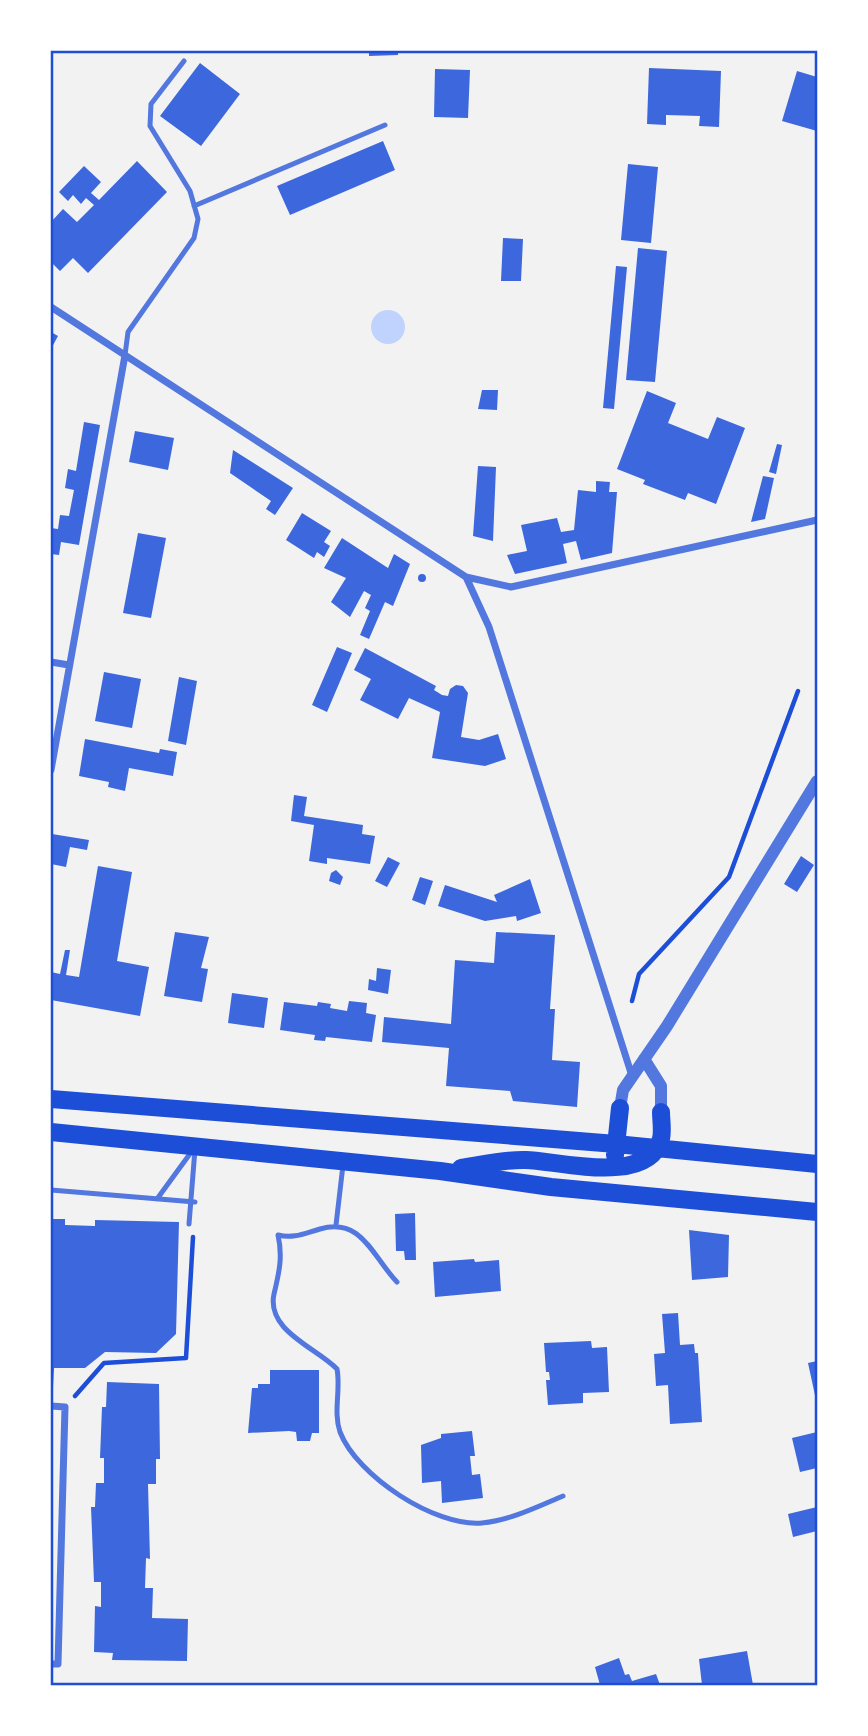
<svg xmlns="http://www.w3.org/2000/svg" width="868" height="1736" font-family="Lato,sans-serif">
<rect width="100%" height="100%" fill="#f2f2f2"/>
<path fill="#bfd3fe" d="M371 327a17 17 0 1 1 34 0a17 17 0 1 1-34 0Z"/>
<path fill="#3d67dc" d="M369 51H398V55L369 56Z
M200 63 240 94 201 146 160 116Z
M649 68 721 71 719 127 699 126 700 116 666 115V125L647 124Z
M435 69 470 70 468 118 434 117Z
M797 71 817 77V131L782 121Z
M383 141 395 170 290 215 277 186Z
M137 161 167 192 88 273 73 258 60 271 51 262V222L63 209 77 222 94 205 86 198 81 204 73 195 68 201 59 192 84 166 101 182 91 193 99 200Z
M628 164 658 167 651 243 621 240Z
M503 238 523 239 521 281H501Z
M638 248 667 251 655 382 626 380Z
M616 266 627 267 614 409 603 408Z
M51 332 58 336 51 349Z
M482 390H498L497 410 478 409Z
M647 391 676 403 668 423 708 439 717 417 745 428 716 504 688 493 685 500 643 484 645 480 617 469Z
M84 422 100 425 79 545 61 542 59 555 51 554V528L58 529 60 515 69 516 74 490 65 488 68 469 76 471Z
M135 431 174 438 168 470 129 462Z
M777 444 782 445 776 474 769 472Z
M233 450 293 488 275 515 266 509 271 501 230 473Z
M478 466 496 467 493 541 473 536Z
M763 476 774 478 765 519 751 522Z
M596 481 610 482 609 492H617L612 553 581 560 576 541 563 544 567 563 515 574 507 555 527 551 521 525 557 518 561 532 574 530 578 490 596 492Z
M302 513 331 531 324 542 330 546 324 557 317 552 314 558 286 540Z
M138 533 166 538 151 618 123 613Z
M342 538 388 568 394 554 410 564 393 606 385 602 369 639 360 635 370 611 365 608 371 595 364 591 350 617 331 602 346 578 324 568Z
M418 578a4 4 0 1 1 8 0a4 4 0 1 1-8 0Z
M337 647 352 653 327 712 312 705Z
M365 648 436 686 434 690 442 695 448 696 450 689 456 685 463 686 468 693 461 737 479 740 498 734 506 759 485 766 432 758 440 712 409 698 398 719 360 700 371 679 354 670Z
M104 672 141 679 132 728 95 721Z
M179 677 197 681 186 745 168 741Z
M85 739 159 753 160 749 177 752 173 776 129 768 125 791 108 787 109 782 79 776Z
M294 795 307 797 304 816 363 825 362 834 375 836 370 864 327 858V864L309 861 314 825 291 821Z
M52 834 89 840 87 850 70 847 66 867 51 864Z
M801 856 814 865 797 892 784 884Z
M388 857 400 863 387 887 375 881Z
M98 866 132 872 117 961 149 967 140 1016 51 1000V972L60 974 65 950H70L66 975 79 977Z
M336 870 343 877 340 885 329 881 331 873Z
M420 877 433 881 425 905 412 900Z
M530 879 541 913 517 921 516 916 485 921 438 906 445 885 497 902 494 895Z
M175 932 209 937 201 968 208 969 202 1002 164 996Z
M496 932 555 935 550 1009H555L552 1060 580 1062 577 1107 513 1101 510 1091 446 1086 449 1048 382 1042 384 1017 451 1024 455 960 494 963Z
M377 968 391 970 388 994 368 990 369 979 376 981Z
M232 993 268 998 264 1028 228 1023Z
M349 1001 367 1003 366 1013 376 1015 372 1042 326 1037 325 1041 314 1040 315 1035 280 1030 284 1002 317 1006 318 1002 331 1004 330 1008 347 1011Z
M415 1213 416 1260H405L404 1251H396L395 1214Z
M51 1219H65V1225L95 1226V1220L179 1222 176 1334 156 1353 105 1352 85 1368H54L53 1387H51Z
M689 1230 729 1235 728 1277 692 1280Z
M474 1259 475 1262 499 1260 501 1291 435 1297 433 1262Z
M678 1313 680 1345 694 1344 695 1353H698L702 1422 670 1424 668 1385 656 1386 654 1354 665 1353 662 1314Z
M591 1341 592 1348 607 1347 609 1392 583 1393V1403L548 1405 546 1380H550L549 1372H546L544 1343Z
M817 1361V1400H816L808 1363Z
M270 1370H319V1433H312L310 1441H297L296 1432 289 1431 248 1433 252 1388H258V1384H270Z
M107 1382 159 1384 160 1459H156V1484H148L150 1559 146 1558 145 1588H153L152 1618 188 1619 187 1661 112 1660 113 1653 94 1652 95 1606 101 1607V1582H94L91 1507H95L96 1483H104V1458H100L102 1407H106Z
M472 1431 475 1456H470L472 1475 480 1474 483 1498 442 1503 441 1481 422 1483 421 1445 441 1438V1434Z
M817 1432V1468L800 1472 792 1438Z
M817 1507V1531L793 1537 788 1514Z
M747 1651 753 1685H702L699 1659Z
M619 1658 625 1675 629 1674 632 1681 656 1674 660 1685H600L595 1667Z"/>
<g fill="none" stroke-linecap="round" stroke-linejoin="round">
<path stroke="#1d4ed8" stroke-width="4.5" d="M632 1001 639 974 729 877 798 691
M75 1396 104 1363 186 1358 193 1237"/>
<path stroke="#5277de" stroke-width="5" d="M194 206 385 125
M125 355 128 332 194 238 198 219 190 191 150 126 151 104 184 61
M51 1190 195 1202
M157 1199 192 1151
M189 1224 195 1149
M336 1225 343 1165
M397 1282C372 1256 362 1217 320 1229 305 1233 294 1239 278 1235 283 1257 279 1273 274 1294 266 1331 317 1348 337 1369 341 1389 333 1412 340 1432 357 1476 435 1527 482 1523 511 1520 537 1507 563 1496"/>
<path stroke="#5277de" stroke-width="7" d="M51 307 466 577 489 627 632 1076
M466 577 511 587 817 520
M51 662 69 665
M51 770 125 355
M51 1406 65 1407 58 1664H51"/>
<path stroke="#5277de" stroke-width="12" d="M644 1059 661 1086V1112
M620 1108 623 1090 667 1026 817 781"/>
<path stroke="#1d4ed8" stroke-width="18" d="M51 1099 616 1144 817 1164
M51 1132 440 1171 551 1187 817 1212
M615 1155 620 1108
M461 1168C482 1165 505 1159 526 1160 559 1161 648 1186 661 1139 663 1131 661 1120 661 1112"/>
</g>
<rect width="868" height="1736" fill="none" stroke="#ffffff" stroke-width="105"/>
<rect x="52" y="52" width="764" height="1632" fill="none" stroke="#1d4ed8" stroke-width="2.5"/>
</svg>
